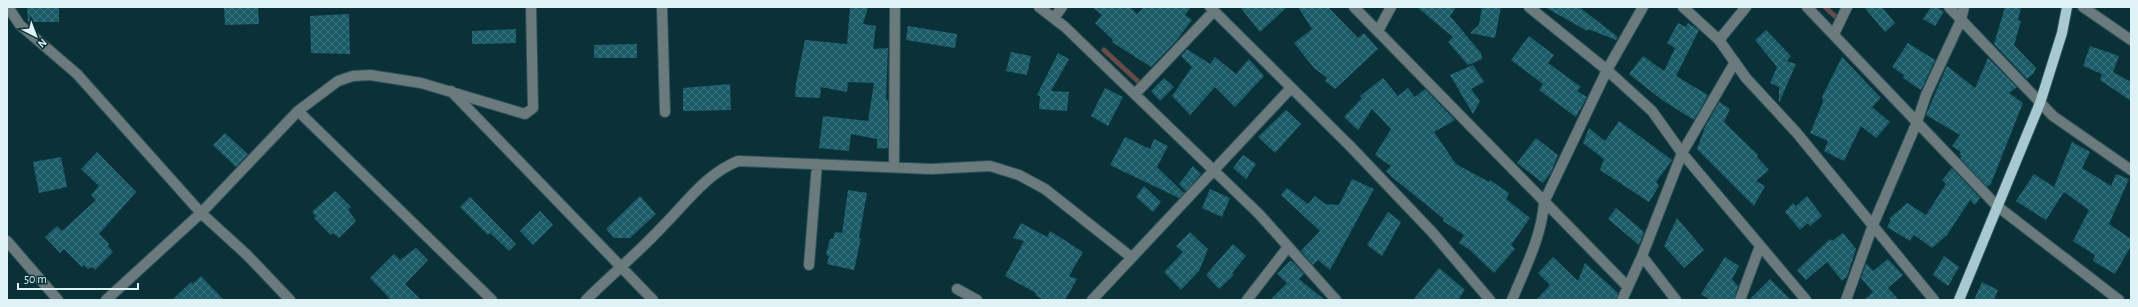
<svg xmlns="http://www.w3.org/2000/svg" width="2138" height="307" font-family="'Alegreya Sans',sans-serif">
<defs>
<pattern id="building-cross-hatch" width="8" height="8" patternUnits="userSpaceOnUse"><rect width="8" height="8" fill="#1a5b67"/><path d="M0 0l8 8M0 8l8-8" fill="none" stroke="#3b737e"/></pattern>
</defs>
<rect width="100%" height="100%" fill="#0b3138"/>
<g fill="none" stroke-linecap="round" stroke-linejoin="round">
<path stroke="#674a4a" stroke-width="5" d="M1825 7 1838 19
M1104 50 1143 86"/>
</g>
<path fill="url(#building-cross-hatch)" d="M27 7H59V22H28Z
M224 7H258L259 24 225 25Z
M850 7H868L863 24 876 26 873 49 888 48 886 100H888V148L877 149V139L851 134 849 151 819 148 823 116 868 121 874 83 848 82 847 92 821 87 820 98 795 97 796 84 805 40 847 44Z
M1092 7H1130L1137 14 1144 7H1191L1185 15 1192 20 1176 41 1151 67 1112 42 1113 40 1095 23 1102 15Z
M1240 7H1287L1260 32Z
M1298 7H1328L1358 38 1364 33 1378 49 1335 89 1325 81 1327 78 1314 68 1294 43 1312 29Z
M1417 7H1456L1450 16 1481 53 1482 59 1468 65 1448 42 1453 37Z
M1482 7H1501L1495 38 1470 33 1479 25Z
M1545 7H1579L1618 37 1616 40 1588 29 1587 31Z
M1864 7H1882L1895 23 1885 32Z
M1931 7H1937L1944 12 1935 26 1923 19Z
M2005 7H2021L2018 20 2021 21 2014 45 2036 68 2033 74 2027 79 1994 44Z
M349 14 350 54 311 53 310 16Z
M1678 23 1686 27 1688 23 1699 30 1676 76 1708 95 1694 120 1662 100 1629 74 1643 56 1664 71 1675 48 1667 43Z
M908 26 957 34 955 48 906 40Z
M516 29V43L472 44V31Z
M1766 30 1791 56 1787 61 1796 64 1779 103V87L1770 83 1777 67 1755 40Z
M1529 36 1554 55 1548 63 1581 87 1577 91 1587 97 1576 117 1539 90 1543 84 1511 60Z
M1908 43 1935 60 1921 90 1903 78 1904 75 1892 67Z
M637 44V58H594V45Z
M2090 46 2119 56 2113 72 2131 82V101L2100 80 2102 74 2083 66Z
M1187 49 1210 64 1215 57 1236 74 1249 59 1264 76 1235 107 1215 87 1190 115 1172 96 1192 67 1181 56Z
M1011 52 1031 56 1027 75 1006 71Z
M1058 53 1069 59 1051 91 1069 92 1067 111 1039 109 1040 96 1037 95Z
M1842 57 1881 98 1872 107 1890 122 1876 138 1861 126 1844 161 1824 151 1828 141 1810 133 1823 102 1822 97Z
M1988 58 2017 87 2009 93 2023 103 1990 186 1989 185 1987 187 1960 158 1962 156 1959 155 1961 152 1952 146 1960 135 1926 115 1947 66 1975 88Z
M1473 65 1484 82 1471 89 1480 101 1473 114 1450 75Z
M1164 78 1174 87 1160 101 1151 91Z
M1383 78 1398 96 1408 88 1415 97 1425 89 1455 120 1434 132 1456 164 1489 182 1490 180 1509 193 1506 199 1530 218 1511 245 1515 249 1494 273 1470 250 1459 243 1464 235 1443 221 1444 219 1393 178 1386 171 1391 166 1375 155 1391 129 1372 109 1358 130 1344 117 1362 98 1360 96Z
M730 84 731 110 683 111V88Z
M1105 88 1123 97 1108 126 1091 116Z
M1719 102 1730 109 1724 122 1758 155 1757 157 1769 170 1756 181 1765 186 1754 206 1697 149 1705 127Z
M1286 110 1301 124 1275 153 1258 137Z
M1619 121 1672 160 1656 182 1659 186 1649 202 1600 170 1604 159 1583 143 1589 128 1605 141Z
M225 133 248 154 236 167 213 145Z
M1125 137 1150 149 1154 139 1168 146 1157 167 1184 193 1179 198 1110 165Z
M1536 138 1558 155 1551 172 1543 183 1517 163Z
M2072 142 2090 152 2082 168 2111 186 2116 174 2129 179 2109 224 2131 239V246L2115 274 2093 261 2095 255 2073 241 2089 210 2064 192 2046 220 2016 201 2034 174 2054 187Z
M97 152 136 192 99 234 109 244 108 246 113 252 95 270 92 267 88 269 84 265 82 267 64 249 60 253 45 237 57 226 62 231 96 200 91 195 99 186 81 169Z
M1243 155 1256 164 1246 179 1233 168Z
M61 157 67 187 39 193 33 162Z
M1193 166 1201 174 1186 191 1179 184Z
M1952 168 1980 198 1975 205 1970 200 1947 235 1932 248 1914 235 1910 241 1887 227 1891 220 1889 219 1907 203 1926 215 1946 184 1942 180Z
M1352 179 1374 189 1330 270 1318 260 1313 265 1301 251 1320 231 1281 195 1287 188 1308 204 1315 196 1325 204 1339 205Z
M1144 186 1161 202 1153 212 1136 197Z
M1210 189 1230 198 1222 217 1202 208Z
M848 190 867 193 859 238H861L854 270 827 264 829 256 826 255 830 239H833L835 232 842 233Z
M335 191 351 207 348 210 356 221 339 238 333 233 331 235 314 218 316 216 312 212Z
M640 196 656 214 630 238H614L606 229Z
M1807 196 1822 216 1810 226 1808 223 1800 230 1785 212 1793 203 1796 206Z
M470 197 516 244 509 251 490 233 488 235 460 207Z
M1616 208 1644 232 1639 245 1608 219Z
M540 211 553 225 533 245 520 231Z
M1388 212 1401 222 1382 256 1367 245Z
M1677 218 1704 250 1684 268 1664 246Z
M1021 223 1047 237 1050 231 1083 252 1069 276 1077 279 1065 300H1044L1035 295 1036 293 1005 276 1024 241 1013 238Z
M1190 232 1208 249 1199 271 1181 290 1164 272 1183 252 1176 246Z
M1843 233 1856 249 1847 277 1842 281 1827 262 1806 280 1797 270 1830 239 1832 241Z
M1233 244 1246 256 1232 273 1234 275 1219 289 1206 275Z
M416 248 428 260 405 284 421 300H391L370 278 394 254 400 260Z
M1944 256 1959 267 1948 286 1933 275Z
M1553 257 1578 281 1585 263 1618 293 1616 300H1536L1550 285 1538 273Z
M1725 257 1739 266 1732 279 1738 286 1734 300H1710L1701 294Z
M1888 259 1903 275 1888 288 1899 300H1864L1873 292 1861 278 1866 263 1873 271Z
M1290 261H1292L1304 274 1299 279 1325 300H1270L1287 283 1277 274Z
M1439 268 1465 290 1458 300H1413Z
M201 276 224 300H172L191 282 193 284Z
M1770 279 1791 300H1749Z
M1982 282 1998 290 1994 300H1974Z"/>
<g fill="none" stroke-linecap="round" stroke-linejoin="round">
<defs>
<path id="minor" d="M8 7 20 25 77 74 201 213 247 255 290 300
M662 7 665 112
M1039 7 1065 27 1259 214 1336 300
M1210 7 1351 147 1432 232 1490 300
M1354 7 1628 287
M1529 7 1607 70 1652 111 1682 153 1642 256 1622 300
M1683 7 1719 40 1746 78 1796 132 1934 300
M1807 7 1997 206 2119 300
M1949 7 2053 116 2131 170
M2083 7 2131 40
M1054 18 1062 7
M1378 31 1391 7
M1834 34 1847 7
M1719 40 1746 7
M1735 62 1682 153 1806 300
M451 91 653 300
M1135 94 1214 11
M298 111 338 81 353 76 370 75 421 83 525 114 533 108 531 7
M894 167 895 7
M7 241 58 300
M1642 256 1676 300
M809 265 817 164
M957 289 977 300
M106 300 201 213 298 111 492 300
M586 300C611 275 639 252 663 226 687 202 706 174 738 161L931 169 990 166 1019 175 1045 189 1131 257
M1092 300 1291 88
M1247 300 1288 247
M1512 300C1525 268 1542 236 1544 202L1607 70 1643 7
M1740 300 1760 246
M1846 300 1873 225 1917 122 1926 95 1961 20 1964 7"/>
<path id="major" d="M1959 300 2040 103 2062 33 2067 7"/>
</defs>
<use href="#minor" stroke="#2d5057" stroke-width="12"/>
<use href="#major" stroke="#2d5057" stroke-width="12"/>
<use href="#minor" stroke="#6a7a7d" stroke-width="10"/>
<use href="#major" stroke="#a8c9d0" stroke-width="10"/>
</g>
<rect width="2138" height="307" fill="none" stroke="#dff3f7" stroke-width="16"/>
<g transform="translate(36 36) rotate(138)" stroke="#0b3138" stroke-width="3" paint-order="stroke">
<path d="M0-3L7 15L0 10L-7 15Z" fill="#dff3f7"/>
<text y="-6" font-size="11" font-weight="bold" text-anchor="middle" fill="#dff3f7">N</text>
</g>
<path d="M18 283v6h120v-6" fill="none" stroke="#dff3f7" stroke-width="2"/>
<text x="24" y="283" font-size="12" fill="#dff3f7" stroke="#0b3138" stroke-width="3" paint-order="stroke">50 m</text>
</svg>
